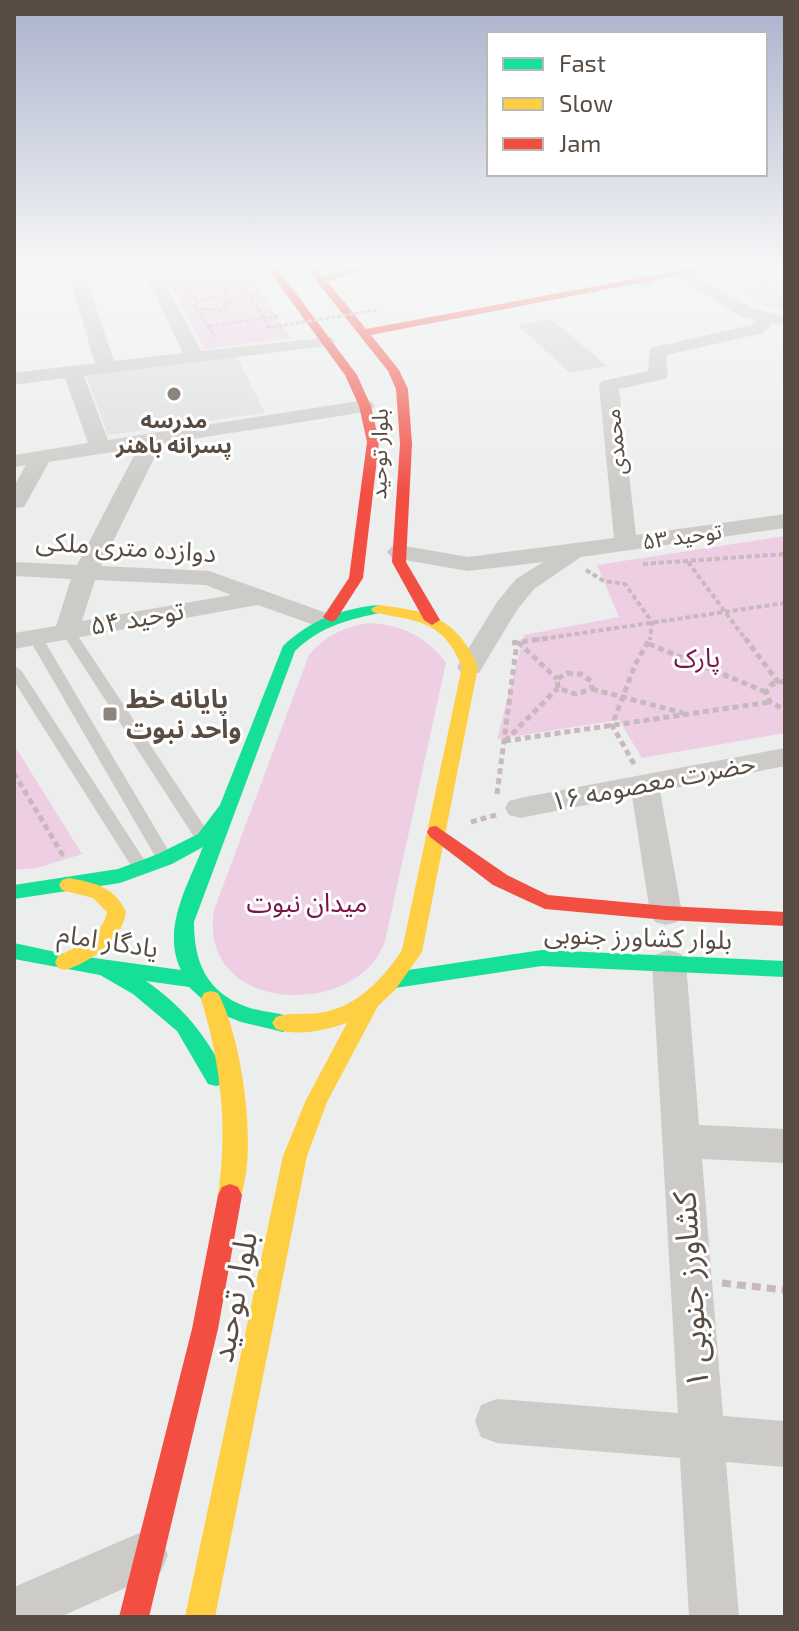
<svg xmlns="http://www.w3.org/2000/svg" width="799" height="1631" font-family="'Exo 2','Noto Sans Arabic',sans-serif">
<rect width="100%" height="100%" fill="#eceded"/>
<path fill="#dddede" d="M770 264H785V310L768 308 726 280 727 275Z
M237 357 265 413 108 435 86 375Z"/>
<path fill="#eecee3" d="M200 264H240L292 338 205 349 161 269Z
M785 536V733L642 758 619 720 497 739 524 635 619 617 597 565Z
M369 623C402 625 426 636 446 663L385 941C359 1019 197 1016 214 910L309 655C325 636 344 627 369 623Z
M14 745 82 854 37 868 14 870Z"/>
<path fill="#d5d4d3" d="M551 319 607 366 570 373 517 325Z"/>
<g fill="none" stroke-linecap="round" stroke-linejoin="round">
<path stroke="#c7b9bd" stroke-width="3" stroke-dasharray="4 2" stroke-linecap="butt" d="M229 264 272 330
M206 266 228 295 225 299
M170 272 221 264
M179 276 197 301
M200 309 221 310 230 302 215 297 197 301 195 306 215 337
M209 326 281 316"/>
<path stroke="#c7b9bd" stroke-width="4" stroke-dasharray="5 3" stroke-linecap="butt" d="M688 562 746 640
M643 564 785 554
M586 570 604 581 625 584 652 622 650 640
M535 640 785 603"/>
<path stroke="#c7b9bd" stroke-width="5" stroke-dasharray="6 4" stroke-linecap="butt" d="M745 638 779 683
M518 642 557 679
M512 643 549 638
M649 644 766 692
M567 673 581 674 591 681 592 689 575 694 558 688 557 679Z
M785 681 772 684 766 692 770 702 785 710
M592 689 683 713
M505 741 770 702
M505 741 558 688
M634 764 612 725 635 665 650 638
M14 773 62 854 58 855
M497 794 517 642
M471 822 496 815"/>
<path stroke="#c7b9bd" stroke-width="7" stroke-dasharray="9 6" stroke-linecap="butt" d="M722 1283 785 1290"/>
<path fill="#cdcbc8" fill-rule="evenodd" d="M67 626 74 630 210 835 212 839 210 843H198L60 630Z
M35 633 42 637 171 855 173 859 171 863H159L28 637Z
M14 666 21 670 147 864 149 868 147 872H135L14 681Z"/>
<path fill="#cdcbc8" fill-rule="evenodd" d="M14 264H49L47 267 14 273Z
M65 264H81L114 361 183 353 145 274 153 269 161 274 201 351 332 337 335 341 332 345 326 346 84 376 108 440 365 400 372 402 375 406 372 410 365 412 161 444 101 566 209 571 332 615 336 620 332 625H314L258 605 14 649V633L56 626 71 579 14 576V562L77 565 138 448 49 462 24 507 14 508V486L26 465 14 467V455L88 443 65 378 14 385V373L95 363ZM95 580 206 585 231 595 82 621Z
M620 264H638L655 282 647 287 641 286Z
M685 269 751 308 785 317V325L772 324 763 333 666 355 668 375 665 379 619 389 636 535 785 514V528L581 557 534 589 517 610 479 673H461L457 667 497 602 516 579 543 562 468 571 399 559 391 557 387 552 391 547 399 545 468 557 614 538 599 385 602 381 648 371 650 348 751 325 756 320 739 316 679 278 677 274 679 270Z
M785 748V766L660 791 682 913 677 922 666 925 655 922 650 913 632 796 520 818 509 815 505 808 509 801 520 798Z
M669 950 681 954 686 963 699 1125 785 1129V1163L702 1159 723 1416 785 1421V1467L726 1462 739 1617H689L680 1458 497 1443 481 1437 475 1421 481 1405 497 1399 678 1413 652 963 657 954Z
M144 1531 161 1538 168 1555 161 1572 60 1617H14V1587Z"/>
<path fill="#16e098" fill-rule="evenodd" d="M378 605 385 609 383 612C349 620 322 625 295 651L194 922C194 962 206 992 247 1007 261 1012 276 1012 290 1017L294 1023 290 1029 283 1032 241 1022 216 1012 189 987 146 981C184 1007 207 1037 227 1077L224 1084 216 1086 208 1084 177 1031 133 994 100 975 14 959V943L65 954 181 970C161 929 188 885 203 847L172 864 120 883 14 899V885L118 869 158 854 198 834 220 805 283 646C310 620 341 609 378 605Z
M542 950 785 961V977L542 966 395 988 388 986 385 980 388 974 395 972Z"/>
<path fill="#ffcf43" fill-rule="evenodd" d="M378 605C428 611 457 617 478 667L422 952 395 990 378 1006 327 1102 307 1156 215 1617H185L283 1156 306 1100 347 1023C325 1030 299 1037 276 1029L272 1023 276 1017C289 1012 305 1015 319 1013 356 1008 383 979 402 950L462 667C443 619 417 622 373 612L371 609Z
M69 878C95 883 115 887 126 912 121 942 92 961 65 970L58 968 55 962 58 956C77 947 103 935 107 912L93 898 62 890 59 885 62 880Z
M211 991 218 993C242 1038 260 1156 238 1203L230 1206 222 1203 218 1195C228 1127 221 1064 201 999L204 993Z"/>
<path fill="#f24e42" fill-rule="evenodd" d="M264 264H274L357 375 371 406 379 442 363 578 336 620 331 622 323 617 349 578 367 442 359 406 345 375Z
M303 264H313L324 277 362 264H378L328 282 366 329 715 264H737L371 335 399 370 408 389 412 444 406 562 440 620 432 625 424 620 392 562 400 444 396 389 388 371Z
M436 826 507 875 548 895 666 906 785 912V926L666 920 545 909 493 885 430 837 427 832 430 827Z
M230 1184 238 1187 242 1195 218 1329 149 1617H119L192 1329 218 1195 222 1187Z"/>
<path stroke="#c7b9bd" stroke-width="3" stroke-dasharray="4 2" stroke-linecap="butt" d="M266 328 378 310"/>
</g>
<linearGradient id="sky" x2="0" y2="1"><stop stop-color="#aab2cc"/><stop offset="0.54" stop-color="#f6f7f7"/><stop offset="1" stop-color="#f6f7f7" stop-opacity="0"/></linearGradient>
<rect width="799" height="493" fill="url(#sky)"/>
<g fill="#8c857e" stroke="#fff" stroke-width="3">
<circle cx="174" cy="394" r="8"/>
<rect x="102" y="706" width="16" height="16" rx="4"/>
</g>
<g text-anchor="middle" stroke-width="6" stroke-linejoin="round" paint-order="stroke">
<g font-size="22" font-weight="bold" fill="#594d43" stroke="#fff">
<text x="174" y="428">مدرسه<tspan x="174" dy="25">پسرانه باهنر</tspan></text>
</g>
<g font-size="22" fill="#594d43" stroke="#fff">
<text transform="translate(615 442) rotate(-96)" y="8">محمدی</text>
<text transform="translate(379 454) rotate(-89)" y="8">بلوار توحید</text>
<text transform="translate(682 536) rotate(-8)" y="8">توحید ۵۳</text>
</g>
<g font-size="26" fill="#594d43" stroke="#fff">
<text transform="translate(126 547) rotate(4)" y="9">دوازده متری ملکی</text>
<text transform="translate(137 618) rotate(-10)" y="9">توحید ۵۴</text>
<text transform="translate(653 782) rotate(-11)" y="9">حضرت معصومه ۱۶</text>
<text transform="translate(638 937) rotate(2)" y="9">بلوار کشاورز جنوبی</text>
<text transform="translate(108 941) rotate(9)" y="9">یادگار امام</text>
</g>
<g font-size="26" fill="#7c124a" stroke="#fff">
<text x="697" y="667">پارک</text>
<text x="307" y="912">میدان نبوت</text>
</g>
<g font-size="26" font-weight="bold" fill="#594d43" stroke="#fff" text-anchor="start">
<text x="126" y="708">پایانه خط<tspan x="126" dy="30">واحد نبوت</tspan></text>
</g>
<g font-size="32" fill="#594d43" stroke="#fff">
<text transform="translate(691 1290) rotate(-94)" y="11">کشاورز جنوبی ۱</text>
<text transform="translate(234 1297) rotate(-79)" y="11">بلوار توحید</text>
</g>
</g>
<rect width="799" height="1631" fill="none" stroke="#594d43" stroke-width="32"/>
<rect x="487" y="32" width="280" height="144" fill="#ffffff" stroke="#bdb8b4" stroke-width="2"/>
<rect x="503" y="58" width="40" height="12" fill="#16e098" stroke="#bdb8b4" stroke-width="2"/>
<text x="559" y="72" font-size="24" fill="#594d43">Fast</text>
<rect x="503" y="98" width="40" height="12" fill="#ffcf43" stroke="#bdb8b4" stroke-width="2"/>
<text x="559" y="112" font-size="24" fill="#594d43">Slow</text>
<rect x="503" y="138" width="40" height="12" fill="#f24e42" stroke="#bdb8b4" stroke-width="2"/>
<text x="559" y="152" font-size="24" fill="#594d43">Jam</text>
</svg>
